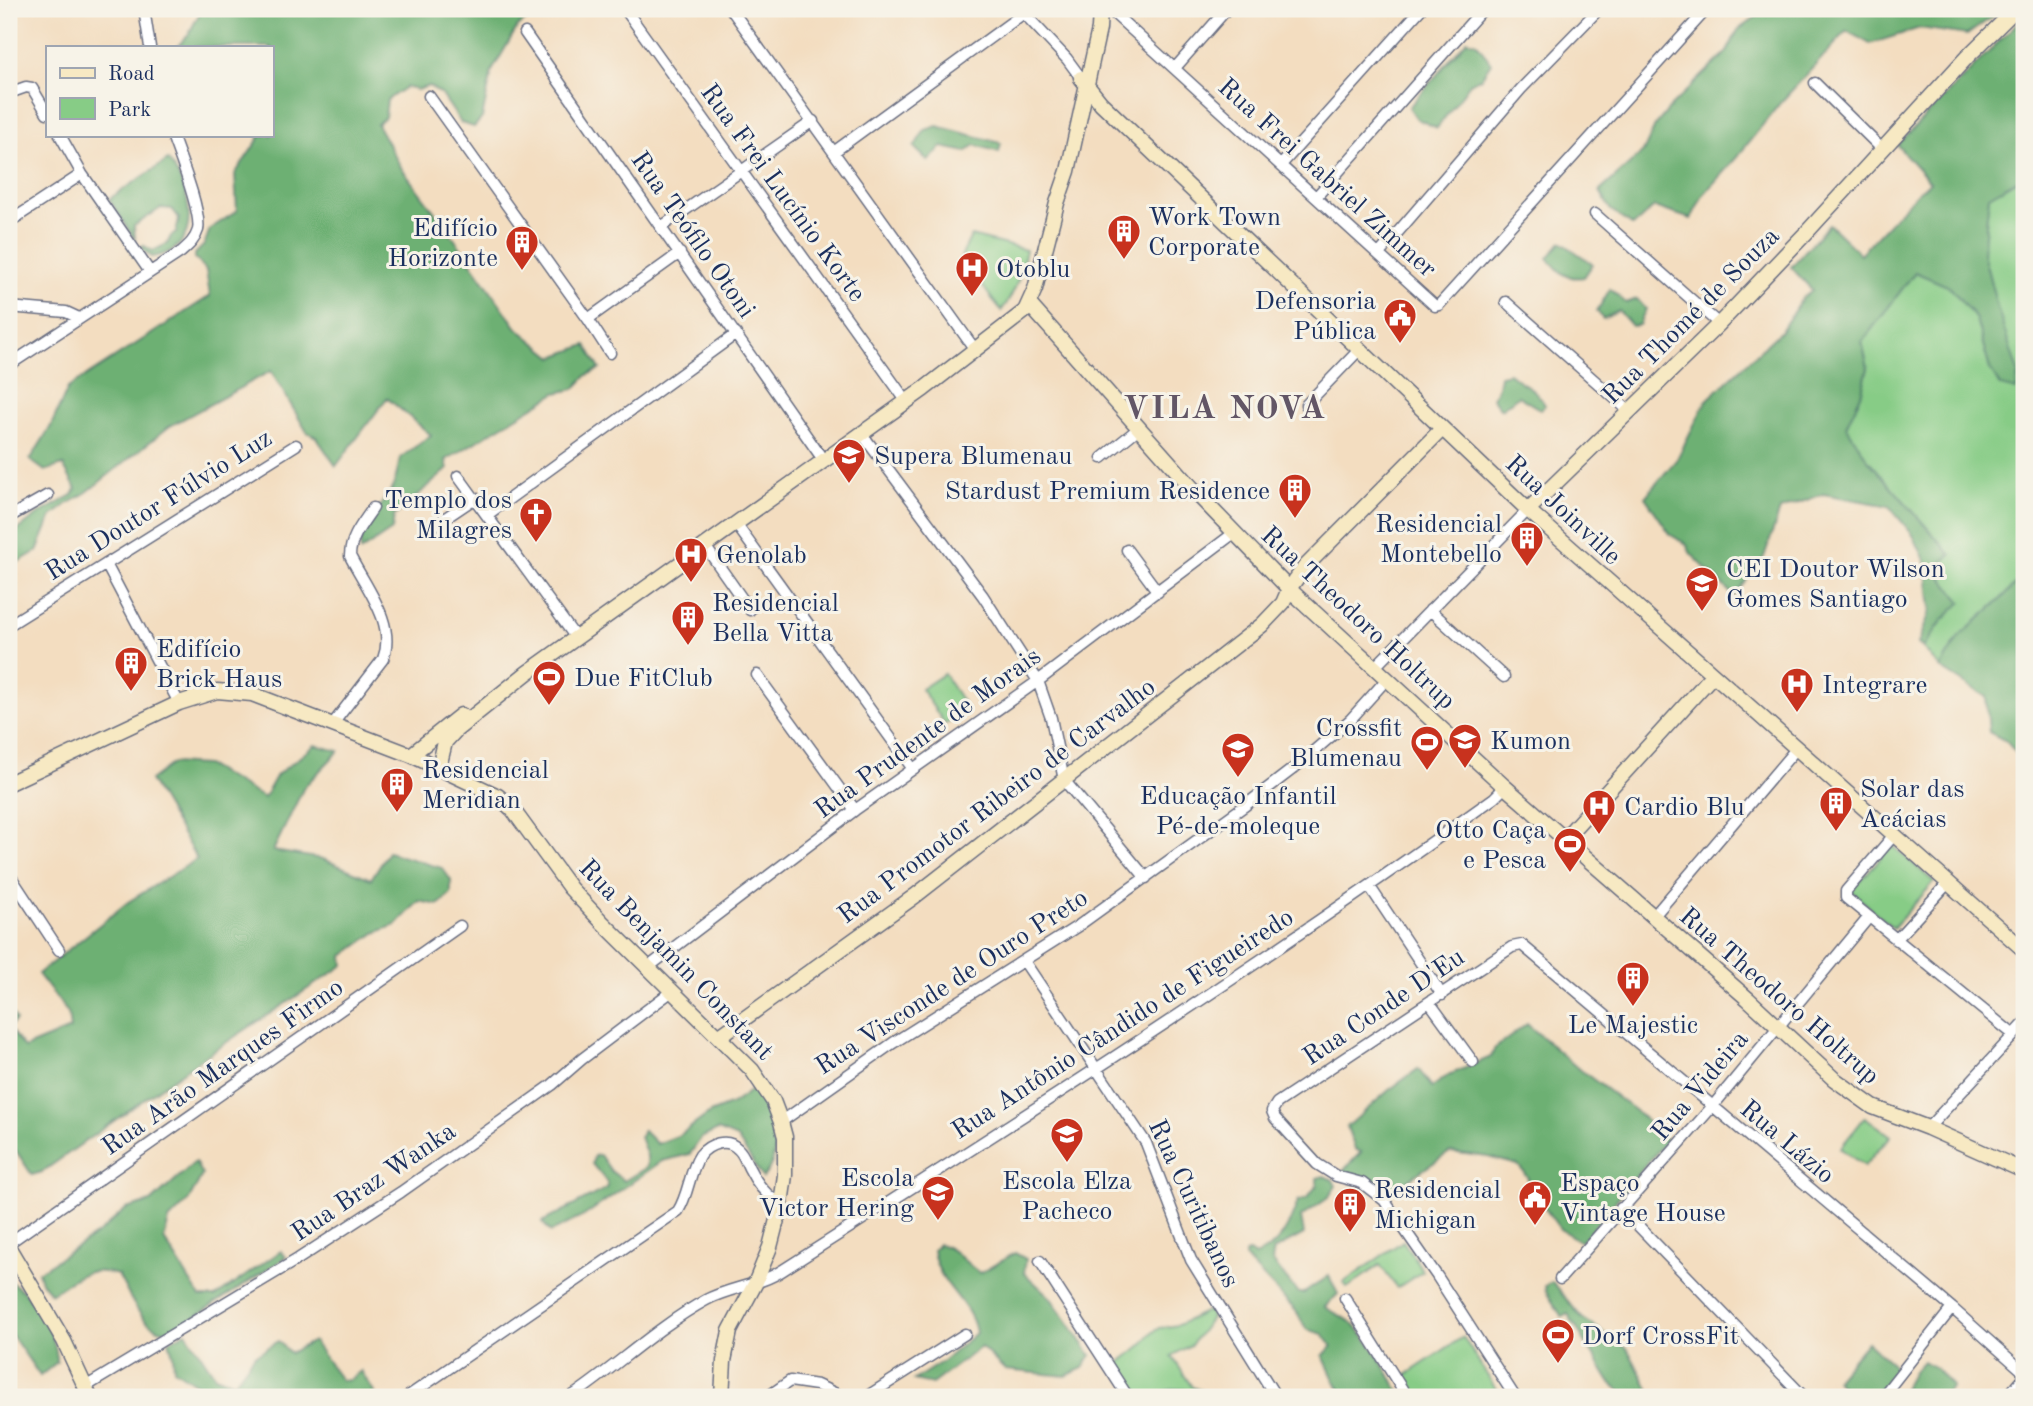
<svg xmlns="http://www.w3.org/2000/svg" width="2033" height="1406" font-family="'Old Standard TT',serif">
<rect width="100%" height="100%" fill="#f7f3e8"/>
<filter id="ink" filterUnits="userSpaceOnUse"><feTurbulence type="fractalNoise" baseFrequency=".0143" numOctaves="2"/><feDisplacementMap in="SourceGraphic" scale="14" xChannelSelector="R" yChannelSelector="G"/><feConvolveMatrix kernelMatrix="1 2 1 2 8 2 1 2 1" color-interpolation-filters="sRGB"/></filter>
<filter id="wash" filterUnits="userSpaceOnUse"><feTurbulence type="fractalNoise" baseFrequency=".00686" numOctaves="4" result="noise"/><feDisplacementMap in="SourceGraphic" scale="28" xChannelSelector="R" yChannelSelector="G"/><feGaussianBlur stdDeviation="1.57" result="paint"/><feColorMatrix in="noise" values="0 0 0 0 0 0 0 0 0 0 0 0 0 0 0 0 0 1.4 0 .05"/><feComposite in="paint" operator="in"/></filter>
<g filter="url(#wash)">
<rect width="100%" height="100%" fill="#f3ddc0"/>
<path fill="#87cc86" stroke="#517e72" stroke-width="2" d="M2024 176V576L1997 603 1959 637 1940 668 1923 648 1942 621 1961 602 1934 568 1951 555 1868 460 1846 426 1861 395 1868 368 1862 342 1915 272 1950 287 1976 319 1990 369 1997 307 1983 253 1989 196Z
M971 236 1026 250C1021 273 1016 293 1001 311L961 257Z
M944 674 967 709 945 724 921 689Z
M1892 845 1934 882 1893 928 1851 891Z
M1865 1117 1891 1136 1864 1166 1840 1148Z
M1403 1241 1423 1271 1397 1288 1380 1265 1347 1288 1343 1283Z
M1209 1310 1211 1318 1192 1344 1172 1356 1192 1387 1207 1393 1210 1397H1192L1185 1390 1175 1389 1140 1397 1135 1395 1118 1364 1143 1344 1149 1335 1160 1328 1178 1325Z
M1463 1337 1501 1397H1415L1403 1377Z"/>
<path fill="#6db073" stroke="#447068" stroke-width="2" d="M202 9H544L518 26 492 71 482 118 474 127 461 123 442 95 429 86 417 90 406 87 387 100 385 117 377 124 402 169 446 227 517 328 553 357 586 345 600 369 587 375 574 389 556 393 446 460 448 469 394 516 392 530 361 551C356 527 384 506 393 486 397 477 398 467 400 458L431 435 387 398 336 466 316 437 307 432 271 371 170 426 87 492 66 505 51 517 37 551 13 565 9 571V537L40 513 73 495 76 489 63 465 45 471 30 460 50 428 68 388 210 296 206 270 195 258V254L204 245 210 229 237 211 235 174 260 137 258 135H271V47H177L188 35Z
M1767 9H2003L1967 35 1920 28 1870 44 1847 31 1781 102 1737 157 1703 195 1691 219 1654 207 1633 226 1610 209 1600 191 1643 152 1655 126 1673 104 1727 52 1738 30Z
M2024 16V176L1989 196 1983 253 1997 307 2018 372 2016 390 2000 386 1990 369 1976 319 1950 287 1915 272 1862 342 1868 368 1861 395 1846 426 1868 460 1951 555 1934 568 1962 602 1942 621 1923 648 1918 644 1931 609 1926 562 1913 535 1889 506 1823 494 1780 510 1764 557 1734 596 1691 554 1686 544 1671 535 1645 497 1677 459 1706 401 1781 331 1803 297 1812 290 1791 267 1829 224 1860 254 1917 193 1930 182 1897 145Z
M1467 40 1477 43 1491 63 1481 78 1470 84 1437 128 1417 119 1409 107Z
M937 126 1001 143 999 152 975 145 966 152 942 147 928 161 914 147 925 130Z
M168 160C192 190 205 250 152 257L141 248 143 245 153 251 167 244 171 236 176 233 179 218 172 209 161 208 134 226 135 240 109 199Z
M1561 242 1593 264 1584 277C1566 280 1559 272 1548 258Z
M1610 289 1626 303 1637 299 1646 309 1639 325 1632 326 1619 311 1603 319 1597 311Z
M1509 373C1524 387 1533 384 1545 405L1541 410 1518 396 1501 409 1492 398 1498 387 1500 375Z
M2024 576V762L2006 741 1989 732 1986 697 1940 668 1959 637 1997 603Z
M315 745 339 751 304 787 273 851 323 859 371 879 388 852 442 868 451 880V894L438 905 419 901 396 925 375 933 343 956 344 965 198 1061 42 1172 32 1175 9 1140V1009L16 1020 9 1028 24 1048 70 1029 68 1013 38 974 128 902 197 859 150 780 173 763 206 765 264 798 277 775Z
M1527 1024 1574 1065 1638 1113 1667 1140 1581 1242 1560 1229 1528 1185V1178L1518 1165 1488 1157 1450 1152 1388 1193 1380 1184 1343 1171 1361 1152 1355 1149 1347 1127 1389 1090 1418 1069 1432 1087 1449 1075 1491 1057 1494 1049Z
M753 1089C771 1117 786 1149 763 1178L737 1138 718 1130 701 1138 690 1154 662 1161 584 1216 551 1232 542 1222 607 1188V1182L592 1164 594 1156 600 1155 611 1171 624 1181 647 1167V1156L640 1137 643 1130 657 1144 680 1135 710 1113 732 1104Z
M195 1162 202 1175 189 1200 169 1220 164 1239 200 1297H215L281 1251 286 1257 175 1330C144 1337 131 1297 118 1275 85 1265 77 1277 51 1294L41 1282 38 1272 100 1232 126 1209 151 1202Z
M1324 1176 1333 1180 1336 1186 1328 1198 1301 1217 1304 1234 1274 1250 1272 1261 1298 1293H1304L1329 1276 1338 1294 1325 1307C1333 1313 1346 1317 1353 1324 1373 1342 1386 1370 1400 1393L1413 1394 1415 1397H1347L1336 1384 1323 1356 1332 1346 1323 1334 1306 1329 1296 1311 1245 1258V1254L1249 1252 1255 1256C1280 1247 1290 1224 1298 1201L1307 1198 1317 1185V1178Z
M938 1244C955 1247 966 1265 980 1273L1015 1253 1026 1259 1024 1273 1050 1297 1091 1355 1083 1368 1066 1376 1005 1370 981 1347 932 1384 914 1380 943 1361 976 1333C971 1300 938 1287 933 1250Z
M1552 1282 1582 1318 1627 1348 1653 1397H1628L1610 1382 1568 1314 1562 1317 1546 1292 1545 1286Z
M12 1283C34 1295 57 1337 57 1362L40 1376 9 1331V1287Z
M186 1332 215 1376 234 1383 254 1356 278 1341 290 1353 313 1341 341 1380 350 1379 361 1371 377 1397H216L174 1369 173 1355 169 1341Z
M1867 1342 1892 1364 1896 1371 1873 1397H1853L1835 1380Z
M1923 1361 1936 1369 1952 1386 1944 1397H1920L1904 1388 1913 1372Z"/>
</g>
<g filter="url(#ink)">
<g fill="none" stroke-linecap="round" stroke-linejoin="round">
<defs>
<path id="street" d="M144 9 150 47
M625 9 907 402
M731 9 976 351
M1020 9 1067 59 1081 78
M1109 9 1435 306 1439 305 1707 9
M525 33 824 461
M1175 68 1227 9
M1815 83 1882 149
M9 93 26 87 32 88 47 113
M429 96 588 319 680 253
M60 135 82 174 150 272
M835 151 1024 13
M1281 165 1421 9
M1316 197 1483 9
M1595 214 1719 324
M9 222 82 174
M661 227 813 121
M1379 254 1521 89 1599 9
M1506 302 1629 411
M9 307 66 312 79 318
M588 319 610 353
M9 365 181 252C189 245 195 240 198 230 202 212 179 155 172 135
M1306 405 1359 350
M862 434 983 596 1038 681 1051 718 1064 780 1146 878
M1102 458 1139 428
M458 476 576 638
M487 515 736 334
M9 517 48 495
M736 524 913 769
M429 529 475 498
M705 546 750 610
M1127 550 1158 592
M106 564 179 703
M1430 610 1504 677
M9 625 296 445
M1375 667 1528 510
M757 675 855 810
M332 725 383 659C397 624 365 586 350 556 350 538 363 523 373 508
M1894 835 1846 891V898L2014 1035
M9 874 59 950
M1370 887 1442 995
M1653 917 1796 749
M1896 940 1948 883
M1024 961 1146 1143 1191 1260 1276 1397
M647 968 855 810 1038 681 1234 533
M1430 1003 1473 1062
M781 1122 893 1043 1078 926 1243 807 1294 768 1350 720 1387 679
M1928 1128 2024 1024
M1621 1208 1804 1397
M9 1243 460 926
M1040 1261 1128 1397
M1560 1279 1712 1107 1869 917
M1345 1298 1407 1397
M85 1387 298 1259 401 1192 552 1085 582 1059 672 991
M407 1397 678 1211C689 1194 689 1172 700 1155 709 1144 727 1137 738 1149 743 1153 746 1162 749 1168 756 1182 767 1197 781 1204
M571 1397C617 1366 657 1327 706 1300 730 1287 759 1286 783 1270 1023 1117 1263 964 1494 798L1505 787
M767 1397 790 1381 817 1385 843 1397
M866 1397 965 1334
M1515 1397 1437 1276 1384 1200 1362 1183 1336 1176 1317 1164 1275 1118 1272 1111 1277 1103 1512 947 1522 945 1952 1308 2024 1372
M1882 1397 1952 1308
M2007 1397 2024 1377"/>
<path id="secondary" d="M1081 78 1101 103 1528 510 2024 950
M1029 304 1201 498 1289 589 1505 787 1748 999 1834 1079 1873 1107 1928 1128 2024 1171
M1528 510 1719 324 1806 233 1967 57 2016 9
M411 755 461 715
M439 767 445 742 456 730 527 673 924 389 1025 311 1035 289 1057 203 1068 171 1099 29 1100 9
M9 783 179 703 217 691 252 694 411 755 498 796 513 810 570 888 603 923 752 1070 773 1101 781 1122 785 1137V1175L781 1204 770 1247 755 1284 730 1331 724 1361 722 1397
M1564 839 1713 675
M720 1036 915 896 1262 625 1283 603 1289 589 1304 568 1442 429
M9 1248 64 1341 90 1397"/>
</defs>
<use href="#street" stroke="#676c80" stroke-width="13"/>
<use href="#secondary" stroke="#676c80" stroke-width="17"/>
<use href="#street" stroke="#fff" stroke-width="10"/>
<use href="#secondary" stroke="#f7e9c3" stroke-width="14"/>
</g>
</g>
<defs>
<symbol id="building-pin" viewBox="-11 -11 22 30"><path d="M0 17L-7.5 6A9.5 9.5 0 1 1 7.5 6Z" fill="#c8321e" stroke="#f7f3e8"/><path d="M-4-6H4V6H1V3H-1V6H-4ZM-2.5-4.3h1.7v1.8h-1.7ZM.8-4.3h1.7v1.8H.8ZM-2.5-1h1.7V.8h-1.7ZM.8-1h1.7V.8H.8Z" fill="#fff"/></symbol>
<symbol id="hospital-pin" viewBox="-11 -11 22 30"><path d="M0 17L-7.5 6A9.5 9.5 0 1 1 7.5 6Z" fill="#c8321e" stroke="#f7f3e8"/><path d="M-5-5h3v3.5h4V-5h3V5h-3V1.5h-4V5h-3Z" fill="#fff"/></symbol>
<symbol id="civic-pin" viewBox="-11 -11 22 30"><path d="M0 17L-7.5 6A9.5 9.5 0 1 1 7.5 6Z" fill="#c8321e" stroke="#f7f3e8"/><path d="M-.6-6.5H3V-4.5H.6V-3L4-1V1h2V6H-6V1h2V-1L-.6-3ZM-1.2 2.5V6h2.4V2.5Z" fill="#fff"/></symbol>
<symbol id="university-pin" viewBox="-11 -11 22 30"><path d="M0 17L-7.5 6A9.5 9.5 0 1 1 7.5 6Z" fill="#c8321e" stroke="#f7f3e8"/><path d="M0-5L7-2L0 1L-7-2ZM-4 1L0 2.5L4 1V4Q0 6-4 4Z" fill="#fff"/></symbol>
<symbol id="church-pin" viewBox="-11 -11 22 30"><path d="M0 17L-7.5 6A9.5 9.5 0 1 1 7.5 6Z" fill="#c8321e" stroke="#f7f3e8"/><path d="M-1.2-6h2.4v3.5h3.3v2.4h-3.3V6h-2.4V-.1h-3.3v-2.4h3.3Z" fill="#fff"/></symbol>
<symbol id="school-pin" viewBox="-11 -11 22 30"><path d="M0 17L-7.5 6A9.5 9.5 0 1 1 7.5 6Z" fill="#c8321e" stroke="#f7f3e8"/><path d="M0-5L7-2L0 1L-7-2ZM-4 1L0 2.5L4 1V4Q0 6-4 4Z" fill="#fff"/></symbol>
<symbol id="stadium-pin" viewBox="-11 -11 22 30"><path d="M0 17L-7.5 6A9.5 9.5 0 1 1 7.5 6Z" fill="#c8321e" stroke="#f7f3e8"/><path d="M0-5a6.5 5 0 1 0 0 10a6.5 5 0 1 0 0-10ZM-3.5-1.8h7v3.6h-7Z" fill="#fff"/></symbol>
</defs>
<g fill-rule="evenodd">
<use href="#building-pin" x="1105" y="212" width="38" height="52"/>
<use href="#building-pin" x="503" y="223" width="38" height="52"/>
<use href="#hospital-pin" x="953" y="249" width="38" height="52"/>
<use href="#civic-pin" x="1381" y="296" width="38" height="52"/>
<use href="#university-pin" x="830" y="436" width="38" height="52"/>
<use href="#building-pin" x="1276" y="471" width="38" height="52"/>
<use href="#church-pin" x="517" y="495" width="38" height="52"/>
<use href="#building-pin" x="1508" y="519" width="38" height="52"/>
<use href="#hospital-pin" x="672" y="535" width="38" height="52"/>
<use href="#school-pin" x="1683" y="564" width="38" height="52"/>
<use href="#building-pin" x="669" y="598" width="38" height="52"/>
<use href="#building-pin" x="112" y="644" width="38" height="52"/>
<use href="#stadium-pin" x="530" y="658" width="38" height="52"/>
<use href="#hospital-pin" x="1778" y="665" width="38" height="52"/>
<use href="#university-pin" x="1446" y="721" width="38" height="52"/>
<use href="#stadium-pin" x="1408" y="723" width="38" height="52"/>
<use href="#school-pin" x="1219" y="730" width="38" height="52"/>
<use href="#building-pin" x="378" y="765" width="38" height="52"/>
<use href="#building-pin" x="1817" y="784" width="38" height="52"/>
<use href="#hospital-pin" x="1580" y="787" width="38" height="52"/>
<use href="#stadium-pin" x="1551" y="825" width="38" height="52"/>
<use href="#building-pin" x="1614" y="959" width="38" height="52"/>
<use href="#school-pin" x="1048" y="1115" width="38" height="52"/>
<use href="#school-pin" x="919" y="1173" width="38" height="52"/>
<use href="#civic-pin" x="1516" y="1178" width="38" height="52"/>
<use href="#building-pin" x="1331" y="1185" width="38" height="52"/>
<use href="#stadium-pin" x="1539" y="1316" width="38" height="52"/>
</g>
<g text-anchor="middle" stroke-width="6" stroke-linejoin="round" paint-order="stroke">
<g font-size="26" fill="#1b2f5e" stroke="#f7f3e8">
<text transform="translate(1328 177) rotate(42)" y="9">Rua Frei Gabriel Zimmer</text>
<text transform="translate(784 192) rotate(54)" y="9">Rua Frei Lucínio Korte</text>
<text transform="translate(694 234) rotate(55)" y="9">Rua Teófilo Otoni</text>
<text transform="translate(1690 315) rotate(-45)" y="9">Rua Thomé de Souza</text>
<text transform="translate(158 504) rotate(-32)" y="9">Rua Doutor Fúlvio Luz</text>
<text transform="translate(1564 509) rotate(43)" y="9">Rua Joinville</text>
<text transform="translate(1359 617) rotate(43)" y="9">Rua Theodoro Holtrup</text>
<text transform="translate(927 732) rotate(-36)" y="9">Rua Prudente de Morais</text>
<text transform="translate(996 800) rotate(-37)" y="9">Rua Promotor Ribeiro de Carvalho</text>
<text transform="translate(677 959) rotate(46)" y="9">Rua Benjamin Constant</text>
<text transform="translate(951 981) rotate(-33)" y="9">Rua Visconde de Ouro Preto</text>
<text transform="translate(1780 995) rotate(41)" y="9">Rua Theodoro Holtrup</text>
<text transform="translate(1383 1006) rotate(-34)" y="9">Rua Conde D'Eu</text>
<text transform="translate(1122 1023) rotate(-33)" y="9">Rua Antônio Cândido de Figueiredo</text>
<text transform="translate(222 1066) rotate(-35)" y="9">Rua Arão Marques Firmo</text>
<text transform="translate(1699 1085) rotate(-50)" y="9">Rua Videira</text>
<text transform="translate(1788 1141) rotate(40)" y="9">Rua Lázio</text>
<text transform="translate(373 1181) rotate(-34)" y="9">Rua Braz Wanka</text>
<text transform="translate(1195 1203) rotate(65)" y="9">Rua Curitibanos</text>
</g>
<g font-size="26" fill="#1b2f5e" stroke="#f7f3e8" text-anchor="start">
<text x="1148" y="225">Work Town<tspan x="1148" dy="30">Corporate</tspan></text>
<text x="498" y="236" text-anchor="end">Edifício<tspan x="498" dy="30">Horizonte</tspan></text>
<text x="996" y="277">Otoblu</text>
<text x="1376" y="309" text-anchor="end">Defensoria<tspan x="1376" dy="30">Pública</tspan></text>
<text x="874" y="464">Supera Blumenau</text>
<text x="1270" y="499" text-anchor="end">Stardust Premium Residence</text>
<text x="512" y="508" text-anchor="end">Templo dos<tspan x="512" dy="30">Milagres</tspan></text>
<text x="1502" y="532" text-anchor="end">Residencial<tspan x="1502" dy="30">Montebello</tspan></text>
<text x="716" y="563">Genolab</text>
<text x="1726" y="577">CEI Doutor Wilson<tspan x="1726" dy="30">Gomes Santiago</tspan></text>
<text x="712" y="611">Residencial<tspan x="712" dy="30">Bella Vitta</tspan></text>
<text x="156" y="657">Edifício<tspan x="156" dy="30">Brick Haus</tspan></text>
<text x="574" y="686">Due FitClub</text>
<text x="1822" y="693">Integrare</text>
<text x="1402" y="736" text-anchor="end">Crossfit<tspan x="1402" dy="30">Blumenau</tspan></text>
<text x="1490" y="749">Kumon</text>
<text x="422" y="778">Residencial<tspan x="422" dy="30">Meridian</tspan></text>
<text x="1860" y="797">Solar das<tspan x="1860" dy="30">Acácias</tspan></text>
<text x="1238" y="804" text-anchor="middle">Educação Infantil<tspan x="1238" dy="30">Pé-de-moleque</tspan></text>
<text x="1624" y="815">Cardio Blu</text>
<text x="1546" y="838" text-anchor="end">Otto Caça<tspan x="1546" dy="30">e Pesca</tspan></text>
<text x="1633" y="1033" text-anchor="middle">Le Majestic</text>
<text x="914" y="1186" text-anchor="end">Escola<tspan x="914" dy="30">Victor Hering</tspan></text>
<text x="1067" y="1189" text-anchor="middle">Escola Elza<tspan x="1067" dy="30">Pacheco</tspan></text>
<text x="1560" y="1191">Espaço<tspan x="1560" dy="30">Vintage House</tspan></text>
<text x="1374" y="1198">Residencial<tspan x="1374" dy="30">Michigan</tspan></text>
<text x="1582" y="1344">Dorf CrossFit</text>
</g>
<g font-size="33" font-weight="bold" letter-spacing="2" fill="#625666" stroke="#f7f3e8">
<text x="1225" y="418">VILA NOVA</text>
</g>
</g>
<rect width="2033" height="1406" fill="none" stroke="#f7f3e8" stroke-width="35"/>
<rect x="46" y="46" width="228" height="91" fill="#f7f3e8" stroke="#9fa5b1" stroke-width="2"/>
<rect x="60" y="68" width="35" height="10" fill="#f7e9c3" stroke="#9fa5b1" stroke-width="2"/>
<text x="108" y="80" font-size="21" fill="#1b2f5e">Road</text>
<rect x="60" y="98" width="35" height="21" fill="#87cc86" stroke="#9fa5b1" stroke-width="2"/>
<text x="108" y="116" font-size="21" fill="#1b2f5e">Park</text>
</svg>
